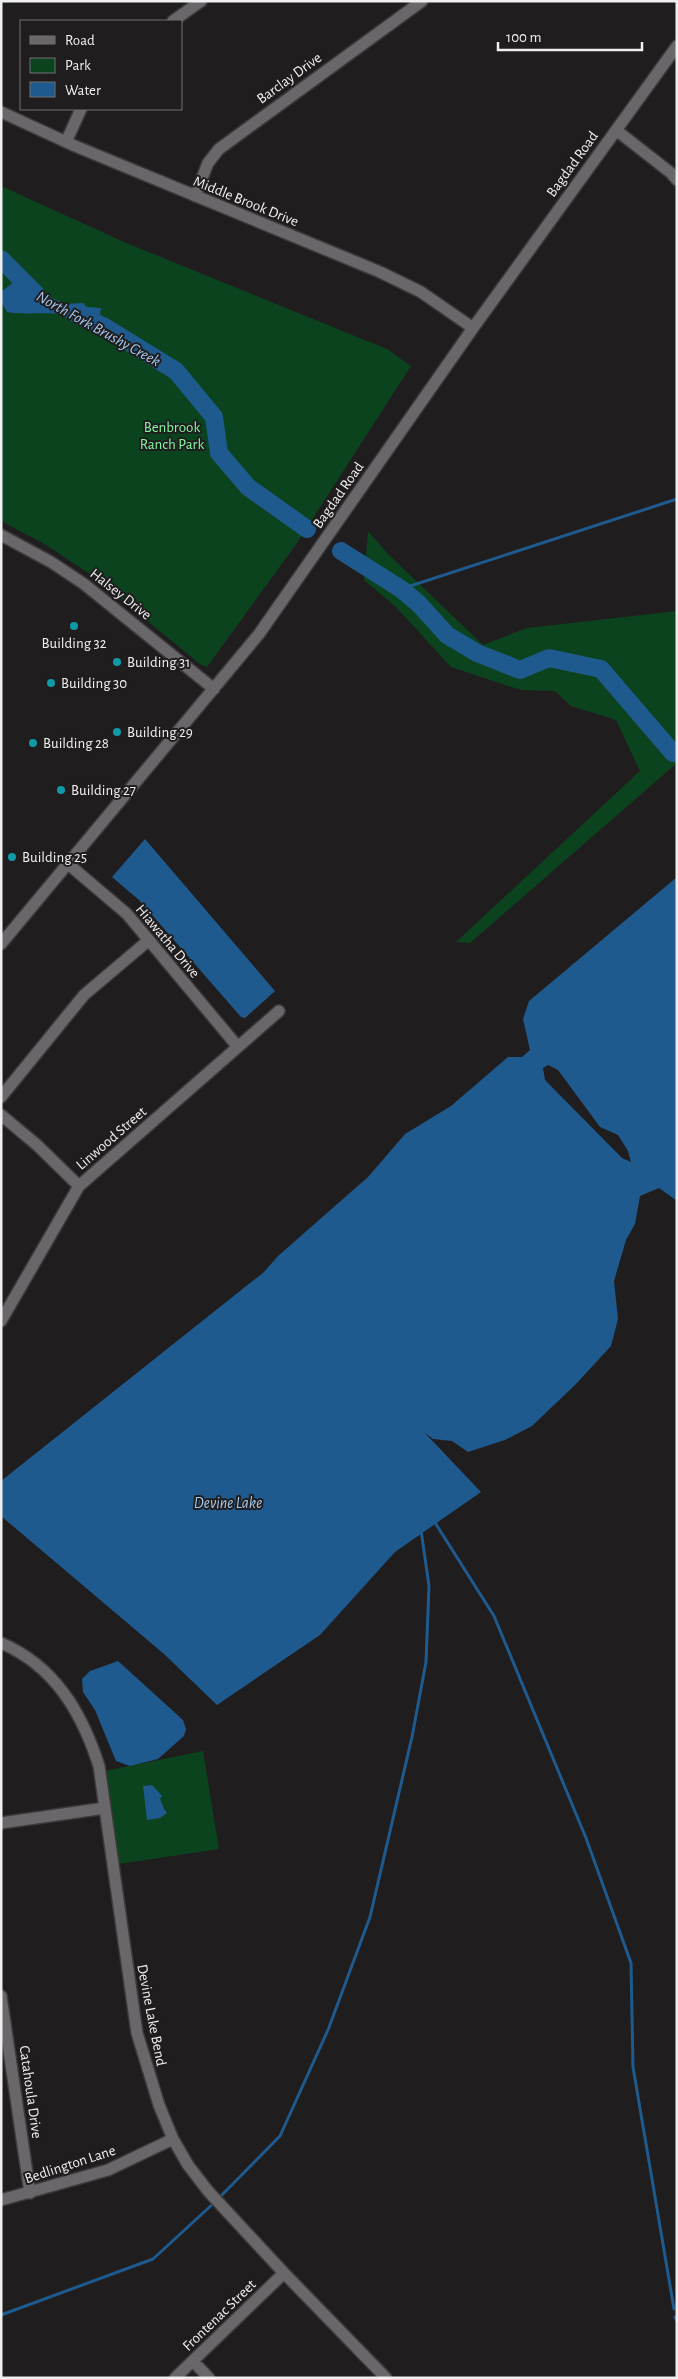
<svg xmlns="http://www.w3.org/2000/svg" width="678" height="2379" font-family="'Alegreya Sans',sans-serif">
<rect width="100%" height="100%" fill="#201d1f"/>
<path fill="#0b431f" d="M1 186 124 242 387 349 411 366 297 543 207 667 200 664 90 574 46 545 1 521Z
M368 531 387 553 483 645 527 628 677 611V763L470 943 456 942 640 771 616 720 571 706 555 691 521 690 451 667 396 607 364 580Z
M203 1751 219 1849 119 1864 105 1771Z"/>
<path fill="#1e5a8d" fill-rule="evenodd" d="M24 274 37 291 65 304 83 303 87 307 101 308 100 314 105 321 101 327C88 327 70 324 62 314 43 312 25 315 7 312L1 302V292Z
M145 839 275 991 245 1018 241 1017 139 900 112 877Z
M677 877V1201L659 1188 640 1196 635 1224 626 1240 614 1281 618 1319 611 1346 576 1384 532 1426 505 1440 468 1452 452 1441 433 1439 424 1432 481 1492 395 1552 320 1635 217 1705 164 1654 1 1516V1481L264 1272 278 1256 368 1177 405 1134 451 1106 508 1057H522L530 1050 523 1019 529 1001ZM548 1065 558 1070 600 1127 618 1135 628 1151 631 1162 622 1158 545 1080 543 1068Z
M118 1661 183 1720 186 1729 184 1736 158 1759 130 1766 116 1761 95 1710 83 1692 82 1679 90 1671Z
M152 1785 162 1796 160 1799 164 1809 167 1813 160 1818 147 1820 143 1786Z"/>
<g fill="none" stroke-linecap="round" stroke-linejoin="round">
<path stroke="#1e5a8d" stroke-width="3" d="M401 589 677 499
M434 1521 494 1616 586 1838 631 1963 633 2067 674 2309
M1 2315 153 2259 215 2202 280 2136 328 2030 370 1917 412 1737 426 1662 429 1586 421 1530
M675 2317 677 2321"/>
<path stroke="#1e5a8d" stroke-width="18" d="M1 259 36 294
M81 317 103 326 176 371 214 417 219 453 248 487 307 529
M341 551 401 589 419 604 447 635 477 653 520 670 549 658 601 669 673 753"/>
<defs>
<path id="minor" d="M173 21 201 1
M1 112 75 146 380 272 421 292 473 328
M616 130 671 173 677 180
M66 142 81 109
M195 196 208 163 219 149 422 1
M1 535 51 562 84 584 214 689
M67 863 127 914 238 1047
M1 944 259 634 473 328 677 46
M1 1097 84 995 149 940
M1 1115 37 1145 79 1186
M1 1321 79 1186 279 1011
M1 1643C55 1666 82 1713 99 1766L137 2033 159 2105 173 2139 188 2165 208 2191 284 2273 386 2378
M1 1823 105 1808
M1 1996 30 2193
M1 2200 108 2170 173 2139
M193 2361 209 2378
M175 2378 284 2273"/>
</defs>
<use href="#minor" stroke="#3c3a3c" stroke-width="14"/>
<use href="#minor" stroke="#6a676a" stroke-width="11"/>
</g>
<g fill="#0f9aa8" stroke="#201d1f" stroke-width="2">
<circle cx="74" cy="626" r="5"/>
<circle cx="117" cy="662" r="5"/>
<circle cx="51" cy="683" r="5"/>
<circle cx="117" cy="732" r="5"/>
<circle cx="33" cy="743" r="5"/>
<circle cx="61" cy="790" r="5"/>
<circle cx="12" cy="857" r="5"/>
</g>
<g text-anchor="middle" stroke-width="4" stroke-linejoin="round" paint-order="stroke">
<g font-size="15" fill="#f0eff0" stroke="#201d1f">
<text transform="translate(289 78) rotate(-36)" y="5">Barclay Drive</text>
<text transform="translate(572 164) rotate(-54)" y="5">Bagdad Road</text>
<text transform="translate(246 201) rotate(22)" y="5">Middle Brook Drive</text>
<text transform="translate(338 495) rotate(-55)" y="5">Bagdad Road</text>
<text transform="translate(121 594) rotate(38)" y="5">Halsey Drive</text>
<text transform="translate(168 941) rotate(50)" y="5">Hiawatha Drive</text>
<text transform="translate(111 1138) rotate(-41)" y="5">Linwood Street</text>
<text transform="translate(152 2015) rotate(79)" y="5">Devine Lake Bend</text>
<text transform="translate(31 2092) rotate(82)" y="5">Catahoula Drive</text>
<text transform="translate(70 2164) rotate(-18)" y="5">Bedlington Lane</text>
<text transform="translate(219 2315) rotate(-44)" y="5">Frontenac Street</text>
</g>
<g font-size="15" fill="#81f5a0" stroke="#201d1f">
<text x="172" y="432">Benbrook<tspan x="172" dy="17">Ranch Park</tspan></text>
</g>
<g font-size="15" fill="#f0eff0" stroke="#201d1f" text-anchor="start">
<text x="74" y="648" text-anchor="middle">Building 32</text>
<text x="127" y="667">Building 31</text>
<text x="61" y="688">Building 30</text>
<text x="127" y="737">Building 29</text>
<text x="43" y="748">Building 28</text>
<text x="71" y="795">Building 27</text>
<text x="22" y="862">Building 25</text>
</g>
<g font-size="16" font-style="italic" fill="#a5c9ed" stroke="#201d1f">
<text transform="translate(99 328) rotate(29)" y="6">North Fork Brushy Creek</text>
<text x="228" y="1508">Devine Lake</text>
</g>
</g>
<rect width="678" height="2379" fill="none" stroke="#f0eff0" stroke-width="5"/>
<rect x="20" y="20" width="162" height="90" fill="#201d1f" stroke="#737173"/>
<rect x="30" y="36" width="25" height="8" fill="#6a676a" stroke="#737173"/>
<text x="65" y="45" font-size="15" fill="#f0eff0">Road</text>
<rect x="30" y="58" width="25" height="15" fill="#0b431f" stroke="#737173"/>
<text x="65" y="70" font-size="15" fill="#f0eff0">Park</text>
<rect x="30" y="82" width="25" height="15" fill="#1e5a8d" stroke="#737173"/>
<text x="65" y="95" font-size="15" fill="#f0eff0">Water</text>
<path d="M498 42v8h144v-8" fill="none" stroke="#f0eff0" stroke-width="2.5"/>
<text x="506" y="42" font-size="15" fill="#f0eff0" stroke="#201d1f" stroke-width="4" paint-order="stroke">100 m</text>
</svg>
